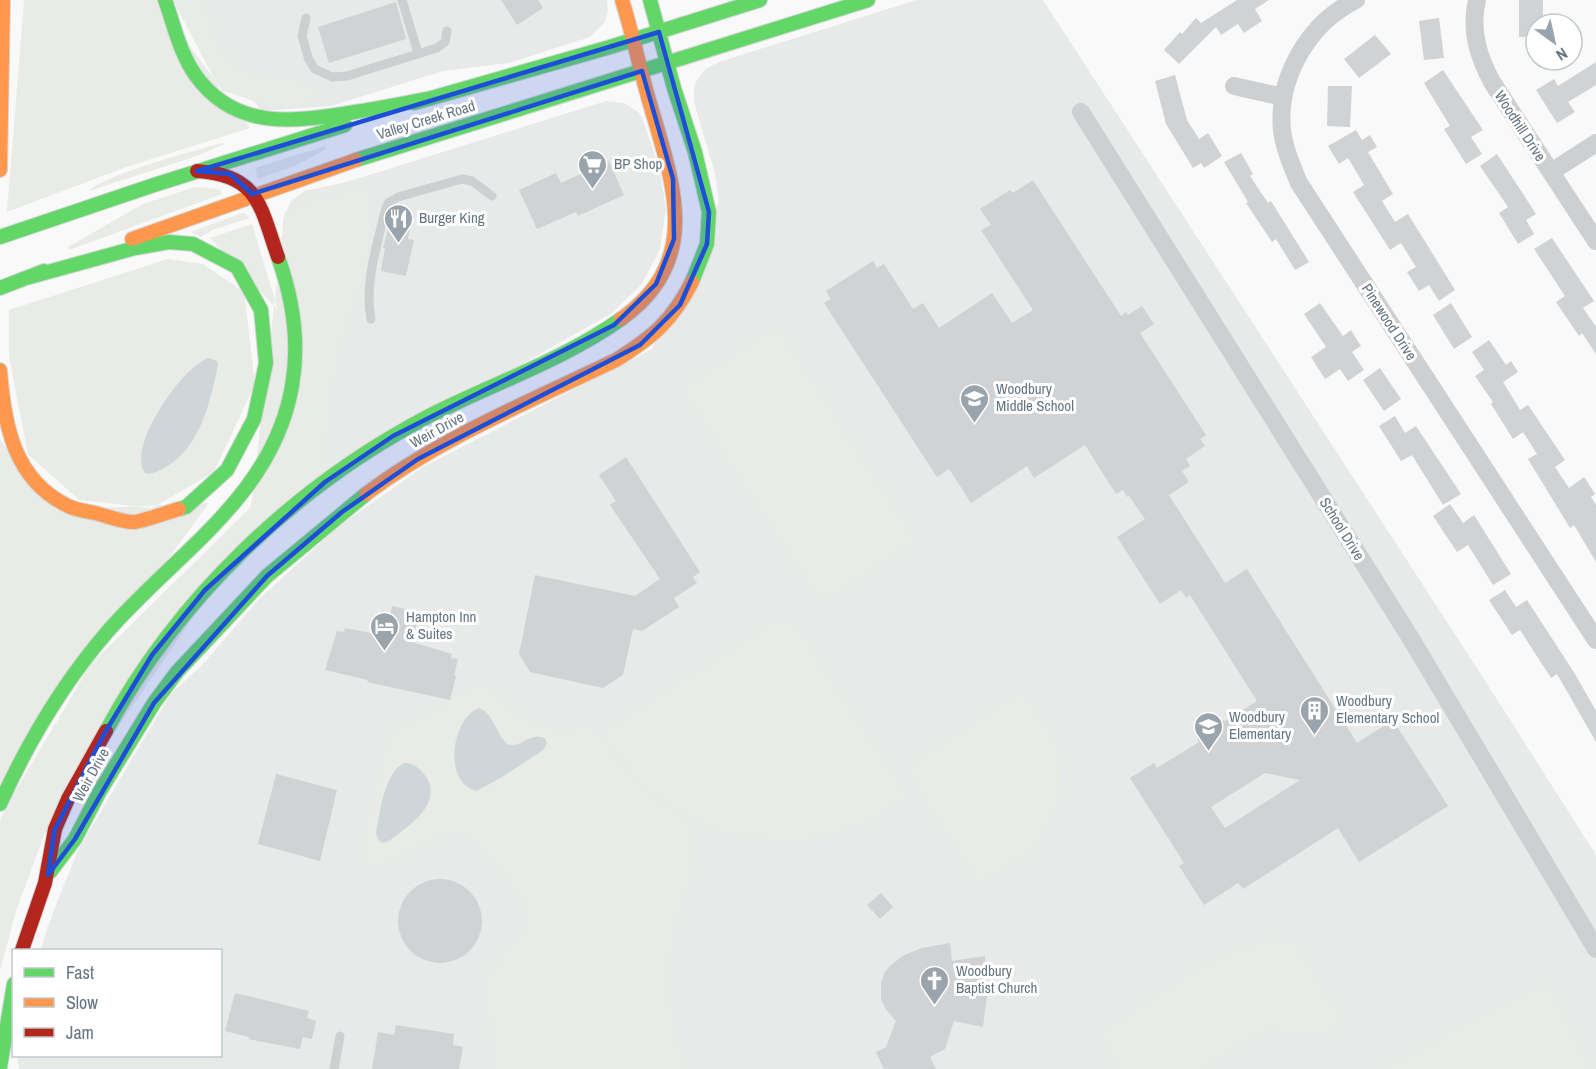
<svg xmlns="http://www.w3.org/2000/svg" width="1596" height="1069" font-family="'Archivo Narrow',sans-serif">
<rect width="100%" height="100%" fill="#f9f9f9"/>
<path fill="#e8e9e9" d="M173 0H607L608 10 605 22 590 37 509 63 443 71 331 106 262 111Z
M916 0H1043L1484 679 1596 855V1069H19L17 1056H220V950H40L55 907 79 848 170 695 202 665 259 599 339 526 423 467 652 349 719 202 715 174 694 102V89L696 82 705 69 719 62Z
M606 101 624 103 638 112 642 118 660 170 666 209 660 249 642 284 612 313 302 489 286 451 283 219 291 201 305 191 347 182Z"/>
<path fill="#e8ebe6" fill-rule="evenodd" d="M24 0H156L250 128 129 166 7 212Z
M173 0H202C210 20 216 49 232 64 255 87 309 68 320 98L293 106 263 104 220 90Z
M222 143 224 144 197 156 89 191C103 175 197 150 222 143Z
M325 146 326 149 297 165 258 179 255 168Z
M370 175V180L291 201 305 191 340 184Z
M371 186C372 216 370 248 362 277 357 298 348 318 343 339 332 381 325 428 325 471L248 537 44 835 16 911 0 971V821L5 808 91 664 251 507 285 211 290 213 293 208 299 204Z
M195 187 220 189 222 194 69 250 68 247 143 204Z
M242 213 246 214 250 218 212 230 201 237 191 232Z
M252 224 278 310 210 238Z
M168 259 203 264 244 292 255 384 214 472 152 508 79 500 28 454 9 357V310Z
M777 328 915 541 821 602 683 390Z
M0 440 56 510 209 503 0 787Z
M775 621 795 625 907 796C888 808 869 822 847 829 783 852 711 838 657 797 636 780 620 756 603 734Z
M483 684C498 689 508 715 530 723 541 728 560 733 572 731 579 729 583 725 590 726 608 749 627 771 648 791 663 805 684 816 693 836 701 856 678 905 674 929 666 977 670 1023 684 1069H496C498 1040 483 1011 488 983 493 958 521 945 526 921 529 906 516 892 508 880 459 807 451 831 386 863L378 865 367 864 361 857 362 844 384 751 391 737 400 727 445 705 470 688ZM479 708C496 715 494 740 513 746L526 739 544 749 497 780 472 790C445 775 451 719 479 708ZM418 767 428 779 430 786 431 796 427 806 378 839 376 833 387 786 394 770Z
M1021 693C1031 708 1043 723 1052 739 1070 774 1057 828 1027 853 1012 864 995 873 980 883L910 776 913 763Z
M1277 940 1296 945 1324 992 1342 1011 1332 1030 1322 1036 1264 1029 1202 1069H1121L1099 1034 1223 954Z
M1539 986 1552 991 1591 1069H1384Z"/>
<path fill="#ced6d9" d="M209 358 217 361 218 365C210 402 201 446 166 467 159 471 152 475 145 473 126 448 183 365 209 358Z
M479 708C493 713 496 734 507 744 522 749 527 732 545 738L547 743 544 749 539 753 497 780 476 791C442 782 452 718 479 708Z
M404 763C413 763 418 767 424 774 446 802 409 826 389 841L382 843 378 839 376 833C380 813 384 773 404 763Z"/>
<path fill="#d0d2d3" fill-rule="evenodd" d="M501 0H538L543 8 517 25Z
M1237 0H1269L1255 9 1262 21 1244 33 1238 24 1221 35 1216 27 1179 64 1164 50 1180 32 1182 34 1196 18 1201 23Z
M1519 0H1543V24H1536V37H1519Z
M396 2 406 39 329 63 318 27Z
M1439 18 1444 58 1424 60 1419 21Z
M1375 35 1391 54 1359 78 1344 59Z
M1596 62V85L1568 102 1575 112 1557 123 1536 90 1554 79 1558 86Z
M1443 70 1483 130 1471 137 1482 154 1466 164 1444 129 1450 126 1424 83Z
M1175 75 1187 120 1199 139 1208 133 1222 156 1204 168 1201 163 1193 168 1166 124 1155 81Z
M1328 86H1352L1350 127 1327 126Z
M1356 130 1362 140 1370 135 1377 147 1368 152 1393 194 1382 201 1395 222 1408 214 1455 290 1439 301 1429 285 1419 291 1407 272 1416 267 1401 243 1390 250 1353 192 1364 185 1348 158 1339 164 1328 146Z
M1241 153 1253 174 1250 176 1268 203 1271 201 1309 262 1295 270 1276 239 1272 242 1246 203 1248 202 1224 162Z
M1497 154 1536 214 1526 220 1534 234 1518 244 1499 213 1508 207 1480 166Z
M609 161 624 195 578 216 576 212 537 229 519 190 556 173 561 183Z
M1033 180 1121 316 1126 312 1128 315 1142 306 1154 324 1140 333 1206 435 1200 439 1205 446 1186 459 1190 466 1182 471 1189 482 1169 495 1225 583 1247 569 1357 743 1393 720 1448 806 1359 862 1338 828 1243 889 1238 883 1204 905 1179 866 1184 863 1130 778 1154 763 1157 768 1199 742 1197 739 1211 730 1214 719 1225 721 1257 701 1190 595 1186 598 1181 590 1160 604 1117 537 1145 519 1129 496 1127 497 1123 490 1116 494 1085 445 1034 478 1027 466 971 503 949 469 937 477 824 303 831 299 826 291 873 261 877 268 884 264 913 309 923 303 939 328 992 293 1012 323 1033 310 981 230 991 225 980 209 1010 190 1013 193ZM1265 773 1300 780 1225 828 1211 807Z
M392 214 412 218 408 239 414 240 406 276 381 271 385 248H383Z
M1552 238 1594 301 1583 308 1596 327V354L1582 333 1579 336 1556 302 1565 296 1534 249Z
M1320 303 1343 336 1351 330 1361 346 1352 352 1364 370 1348 381 1340 369 1325 379 1311 357 1326 347 1304 314Z
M1451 303 1472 337 1454 349 1433 315Z
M1489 340 1506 365 1511 361 1518 372 1503 382 1520 410 1528 405 1565 460 1555 467 1569 488 1584 477 1595 494 1591 497 1596 505V562L1574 525 1570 528 1528 459 1537 454 1523 432 1513 439 1491 404 1493 402 1475 376 1484 370 1472 352Z
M1380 368 1401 399 1384 411 1363 380Z
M1395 416 1405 433 1416 426 1461 494 1443 505 1412 455 1401 461 1379 426Z
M626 457 700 572 693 577 697 583 674 598 679 607 642 631 633 629 623 675 603 688 530 672 519 654 535 575 635 596 660 579 610 505 616 501 599 475Z
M1450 504 1463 523 1474 515 1511 574 1493 585 1468 545 1457 552 1433 516Z
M1505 590 1516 607 1527 600 1575 674 1596 711V742L1557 674 1551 678 1520 630 1512 635 1489 600Z
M392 606 420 612 412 642 452 654 451 658 458 659 454 675 456 676 450 700 367 682 368 680 325 670 337 631 344 632 345 628 385 636Z
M276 774 337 790 320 861 258 844Z
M398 921a42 42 0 1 1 84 0a42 42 0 1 1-84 0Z
M881 893 893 907 880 919 867 905Z
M950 943 952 961 985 956 987 995 983 1027 954 1021 945 1049 930 1057 936 1069H884L876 1052 886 1047 896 1021 885 1008 881 999V984L884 973 890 966 904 955 922 948Z
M235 993 309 1011 307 1018 316 1021 312 1039 303 1037 300 1049 248 1039 249 1037 225 1031Z
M396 1025 454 1034 453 1045 463 1047 459 1069H372L378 1032 394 1035Z"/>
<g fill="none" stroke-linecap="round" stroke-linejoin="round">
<defs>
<path id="fast" d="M165 0C174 25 180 54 196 76 236 131 295 122 355 112 380 108 406 103 431 98
M650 0 674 88 695 152 709 212 707 244 692 282
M414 103 610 47 760 0
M356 160 868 0
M0 237 154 185 345 125
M26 278 135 248 169 242 193 244 237 267 261 310 266 363 254 419 227 470 186 507 179 509
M0 288 44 271
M106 731C177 599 294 487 427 417 491 384 562 361 621 319
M0 804C28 742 63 683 108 631 177 552 273 496 292 386 300 341 293 299 278 257
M50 872 75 839 100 791 154 703 177 672 267 576 366 494
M0 1067 14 984"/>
<path id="slow" d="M0 170 3 0
M132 239 356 160
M621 319C706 259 671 178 648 97 639 65 632 32 622 0
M0 370C4 425 14 480 68 506 76 510 86 511 95 513 107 516 124 523 135 522 150 519 165 513 179 509
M366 494C442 437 531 401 616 360 653 337 672 321 692 282"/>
<path id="jam" d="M197 171C259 175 260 206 278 257
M22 950 45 883 55 829 68 799 106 731"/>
</defs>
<use href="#fast" stroke="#d5d6d7" stroke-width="16"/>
<use href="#slow" stroke="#d5d6d7" stroke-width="16"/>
<use href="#jam" stroke="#d5d6d7" stroke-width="16"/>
<path stroke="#cecfd0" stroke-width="9" d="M402 0 418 53
M306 18 302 36 309 60 315 69 332 77 347 76 437 48 445 42 447 31
M371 319C364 284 377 246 385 211L388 203 398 197 462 179 472 181 492 196
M334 1069 340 1036"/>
<path stroke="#cecfd0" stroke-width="18" d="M1356 0C1309 23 1277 77 1282 130 1284 148 1292 166 1299 183L1596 640
M1477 0C1470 30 1478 56 1492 82L1596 241
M1234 86 1283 97
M1081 112 1413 642 1596 949
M1551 172 1596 143"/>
<use href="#fast" stroke="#63d668" stroke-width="14"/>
<use href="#slow" stroke="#ff974d" stroke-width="14"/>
<use href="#jam" stroke="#b3261e" stroke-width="14"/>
</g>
<path fill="#1d4ed8" fill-opacity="0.2" stroke="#1d4ed8" stroke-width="4.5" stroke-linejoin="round" d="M659 32 709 212 707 244 680 305 640 345 418 459 342 512 267 576 154 703 75 839 48 875 54 831 104 734 152 655 205 590 325 482 393 436 614 325 656 284 674 239 673 179 642 71 252 194 230 174 197 171Z"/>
<defs>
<symbol id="supermarket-pin" viewBox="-11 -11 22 30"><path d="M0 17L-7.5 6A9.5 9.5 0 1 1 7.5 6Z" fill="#99a4ac" stroke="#fff"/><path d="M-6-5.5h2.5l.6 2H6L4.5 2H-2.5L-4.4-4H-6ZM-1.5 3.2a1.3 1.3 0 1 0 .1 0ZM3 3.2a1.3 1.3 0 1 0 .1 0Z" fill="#fff"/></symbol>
<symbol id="restaurant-pin" viewBox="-11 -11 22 30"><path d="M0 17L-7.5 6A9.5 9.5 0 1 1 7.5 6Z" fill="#99a4ac" stroke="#fff"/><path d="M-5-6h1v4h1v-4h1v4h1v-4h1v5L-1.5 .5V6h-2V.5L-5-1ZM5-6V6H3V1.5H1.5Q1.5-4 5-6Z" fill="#fff"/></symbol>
<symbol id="school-pin" viewBox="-11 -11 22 30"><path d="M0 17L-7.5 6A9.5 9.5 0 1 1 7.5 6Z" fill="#99a4ac" stroke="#fff"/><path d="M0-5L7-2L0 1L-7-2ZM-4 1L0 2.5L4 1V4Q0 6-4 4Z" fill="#fff"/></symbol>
<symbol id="hotel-pin" viewBox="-11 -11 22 30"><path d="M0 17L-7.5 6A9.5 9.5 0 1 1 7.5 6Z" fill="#99a4ac" stroke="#fff"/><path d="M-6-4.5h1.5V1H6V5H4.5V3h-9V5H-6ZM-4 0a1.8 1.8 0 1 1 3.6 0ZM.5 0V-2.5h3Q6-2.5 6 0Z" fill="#fff"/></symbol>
<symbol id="building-pin" viewBox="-11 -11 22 30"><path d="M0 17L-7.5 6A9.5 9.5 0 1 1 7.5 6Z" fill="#99a4ac" stroke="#fff"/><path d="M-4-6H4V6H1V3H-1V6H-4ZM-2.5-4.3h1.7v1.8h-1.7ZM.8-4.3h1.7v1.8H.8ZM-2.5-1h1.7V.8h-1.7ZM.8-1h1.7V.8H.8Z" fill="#fff"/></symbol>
<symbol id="church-pin" viewBox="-11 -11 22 30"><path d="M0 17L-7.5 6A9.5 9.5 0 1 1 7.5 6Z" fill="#99a4ac" stroke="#fff"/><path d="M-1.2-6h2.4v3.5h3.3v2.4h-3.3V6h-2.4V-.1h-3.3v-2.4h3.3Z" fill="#fff"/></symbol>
</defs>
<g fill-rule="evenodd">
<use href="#supermarket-pin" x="576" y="148" width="33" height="45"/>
<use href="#restaurant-pin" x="382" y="202" width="33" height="45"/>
<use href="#school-pin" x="958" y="382" width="33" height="45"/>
<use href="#hotel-pin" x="368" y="610" width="33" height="45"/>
<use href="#building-pin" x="1298" y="694" width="33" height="45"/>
<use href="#school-pin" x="1192" y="710" width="33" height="45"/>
<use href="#church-pin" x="918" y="964" width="33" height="45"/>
</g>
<g text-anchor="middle" stroke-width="6" stroke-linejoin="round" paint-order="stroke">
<g font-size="15" fill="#657683" stroke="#fff">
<text transform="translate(426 120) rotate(-17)" y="5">Valley Creek Road</text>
<text transform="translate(1520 126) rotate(57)" y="5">Woodhill Drive</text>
<text transform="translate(1389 322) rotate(57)" y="5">Pinewood Drive</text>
<text transform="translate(437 430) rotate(-29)" y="5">Weir Drive</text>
<text transform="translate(1342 529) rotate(58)" y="5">School Drive</text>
<text transform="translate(91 775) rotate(-61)" y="5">Weir Drive</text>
</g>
<g font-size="15" fill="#657683" stroke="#fff" text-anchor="start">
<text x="614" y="169">BP Shop</text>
<text x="419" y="223">Burger King</text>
<text x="996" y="394">Woodbury<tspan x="996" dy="17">Middle School</tspan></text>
<text x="406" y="622">Hampton Inn<tspan x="406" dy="17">&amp; Suites</tspan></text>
<text x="1336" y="706">Woodbury<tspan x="1336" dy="17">Elementary School</tspan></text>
<text x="1229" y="722">Woodbury<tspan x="1229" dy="17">Elementary</tspan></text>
<text x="956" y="976">Woodbury<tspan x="956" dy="17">Baptist Church</tspan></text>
</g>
</g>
<rect x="12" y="949" width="210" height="108" fill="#ffffff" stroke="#c1c8cd" stroke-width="1.5"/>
<rect x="24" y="968" width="30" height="9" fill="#63d668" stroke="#c1c8cd" stroke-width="1.5"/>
<text x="66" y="979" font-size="18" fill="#657683">Fast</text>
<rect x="24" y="998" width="30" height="9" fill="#ff974d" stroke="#c1c8cd" stroke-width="1.5"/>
<text x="66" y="1009" font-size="18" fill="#657683">Slow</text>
<rect x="24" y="1028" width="30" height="9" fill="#b3261e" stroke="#c1c8cd" stroke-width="1.5"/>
<text x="66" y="1039" font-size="18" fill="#657683">Jam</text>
<g transform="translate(1554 42) rotate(147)"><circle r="28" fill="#ffffff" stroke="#c1c8cd" stroke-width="1.5"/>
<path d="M0-4.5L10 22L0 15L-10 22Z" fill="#99a4ac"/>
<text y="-9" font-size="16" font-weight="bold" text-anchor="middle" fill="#657683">N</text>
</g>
</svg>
